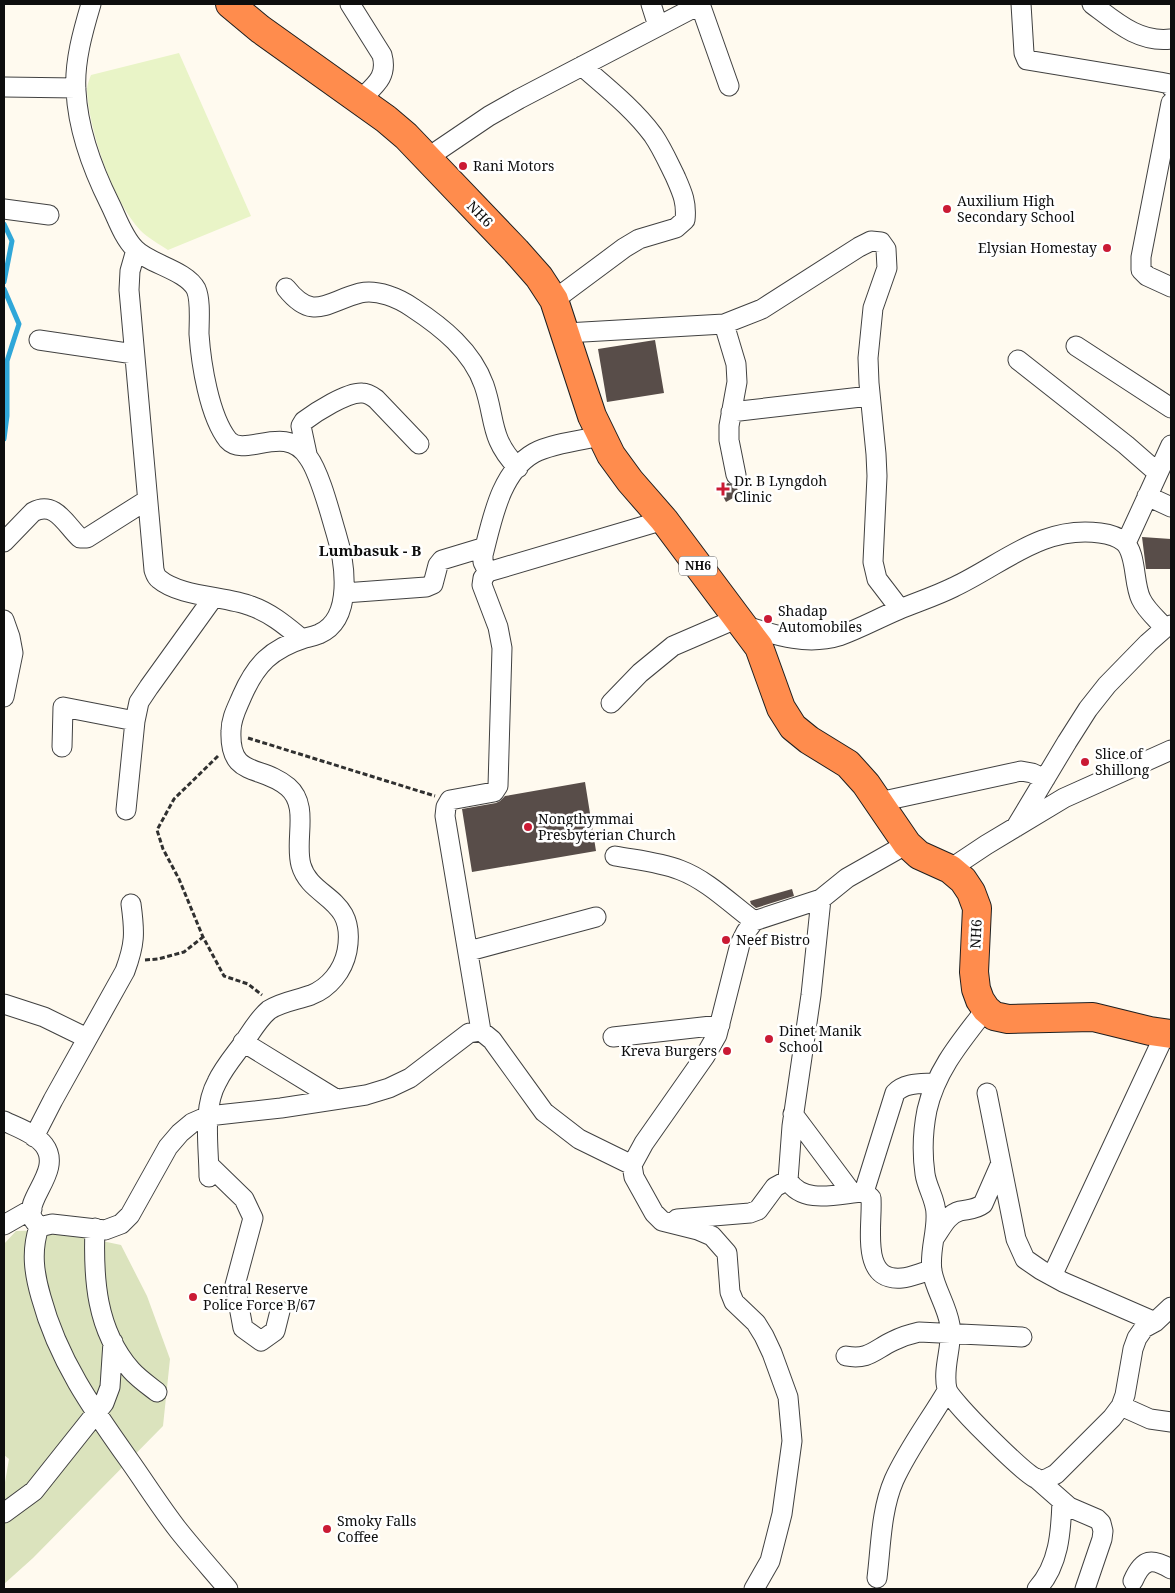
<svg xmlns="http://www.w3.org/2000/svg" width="1175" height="1593" font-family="'Noto Serif',serif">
<rect width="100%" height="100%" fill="#fffaef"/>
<path fill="#dbe3bd" d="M50 1230 121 1245 147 1296 170 1359 163 1426 33 1558 4 1584V1488L9 1459 4 1455V1244L16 1231Z"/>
<path fill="#e9f4c7" d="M179 53 251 216 168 250C159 244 148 238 140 230 113 201 89 131 87 90 87 85 89 80 91 75Z"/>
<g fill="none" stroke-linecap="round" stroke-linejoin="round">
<path stroke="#2fa7d9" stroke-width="5" d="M4 224 12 241 4 282
M4 289 19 324 7 361V416L4 439"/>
</g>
<path fill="#584d49" d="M655 340 664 393 607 402 598 349Z
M728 483 736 486 740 494 726 502 719 488Z
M1142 537 1171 539V569H1146Z
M585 782 596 851 472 872 462 809 496 803 500 801 505 796Z
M792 889 794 896 756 908 751 904 750 901Z"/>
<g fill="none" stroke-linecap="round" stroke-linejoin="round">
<defs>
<path id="minor" d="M91 4C83 31 74 62 76 91 78 130 92 168 110 204 117 218 123 237 135 249 149 264 186 270 196 289 201 300 199 322 199 334 201 363 209 416 228 440 245 459 285 422 308 457 320 473 330 513 336 533 345 562 354 619 319 634 314 636 309 637 305 638 271 649 256 664 242 696 237 708 231 718 231 731 229 779 261 764 288 787 310 806 294 840 301 865 311 900 357 896 347 951 343 971 329 988 311 995 297 1000 281 1002 269 1010 258 1019 250 1034 242 1045 233 1057 223 1069 217 1082 202 1109 209 1147 209 1177
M350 4 382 55C388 77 375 85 360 100
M651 4 658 26
M700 4 729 86
M1021 4 1024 53 1027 60 1160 82 1170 84 1171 87
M1092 4C1116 22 1139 43 1171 39
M4 87 76 88
M1171 103 1141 257V270L1147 276 1171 287
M427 158 489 116 519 99 701 4
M4 209 49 215
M136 250 130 271 129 290 154 570C155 573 156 577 159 579 180 597 226 596 251 606 271 613 286 626 302 639
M286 288C313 322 326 302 360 293 377 289 399 298 413 308 442 327 472 351 484 385 496 420 489 438 518 468
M554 300 624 248 639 239 676 228 685 220C687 202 682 192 675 176 668 162 662 148 653 135 634 109 606 87 582 66
M724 324 736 364 737 382 729 426V440L736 475
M566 333 724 324 762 309 859 247 871 241 881 242 886 249 887 268 873 308 868 358 869 383 876 454 877 476 873 562 877 579 900 609
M39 340 134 354
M1076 346 1171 408
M1018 360 1126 445 1158 473
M731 412 870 396
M307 454 301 426 304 421C316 412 347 392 362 393 367 393 372 396 376 399L419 444
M1147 496 1171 507
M4 542 33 512C55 500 66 525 80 538H87L147 500
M1126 543 1171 445
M488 572 483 562V555C492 521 500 472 534 453 550 444 582 440 601 436
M344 593 426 587 433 584 438 565 442 560 485 547
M4 620 10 637 13 653 4 697
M743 625C775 635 806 646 839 636 859 629 879 618 898 610 917 602 936 596 954 587 1003 564 1042 525 1100 533 1108 534 1117 536 1124 542 1137 553 1133 583 1141 599 1146 610 1157 619 1165 628
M611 703 640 673 673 646 738 618
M62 747 63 707 135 721
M879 802 1021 771 1032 773 1045 779
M126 810 135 721 139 702 149 687 213 598
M1016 827 1067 742 1088 709 1107 685 1148 643 1165 628 1171 625
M615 856C636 860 659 862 680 870 707 880 731 904 754 921
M950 869 986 845 1064 798 1171 750
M821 899 811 995 792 1126 788 1180C803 1206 841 1193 864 1192L871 1198C873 1225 859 1282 902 1278 912 1277 922 1272 932 1270
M469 951 596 917
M4 1004 44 1017 87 1038
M986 1009C962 1040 936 1070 927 1110 923 1130 922 1153 925 1174 927 1188 936 1200 936 1214 937 1233 929 1252 932 1271 935 1289 947 1306 950 1325 953 1346 942 1368 947 1389 950 1401 1022 1471 1035 1478 1043 1482 1048 1478 1056 1474L1112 1418 1121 1406 1125 1395 1133 1349 1137 1338 1144 1328 1155 1322 1171 1307
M481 1031 445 816 446 807 450 800 494 792 498 786 502 648 498 627 482 585 483 578 488 572 664 520
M613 1037 720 1025
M243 1042 336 1099
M987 1093 1016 1239 1025 1259 1041 1270 1063 1282 1155 1322
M793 1114 852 1193
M4 1121C16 1127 35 1133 44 1145 63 1170 25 1198 32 1217 33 1220 37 1224 39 1227
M34 1137 53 1100 125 971C135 944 135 933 131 904
M209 1165 244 1199 253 1218 235 1285 243 1328 261 1341 275 1331 280 1311
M864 1192 895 1093C905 1082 922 1084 935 1083
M677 1219 750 1213 758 1210 775 1187 788 1180
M4 1225 32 1209
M95 1228C93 1278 96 1330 131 1370 138 1378 148 1385 157 1392
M935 1237C942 1227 948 1214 960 1211 969 1209 975 1210 983 1204L1001 1163
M1052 1276 1165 1034
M846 1356C869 1360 874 1350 893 1341 901 1337 910 1334 919 1332L1022 1337
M1121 1406 1150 1419 1171 1422
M1036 1478 1069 1507 1097 1519 1101 1523 1103 1531 1102 1539 1085 1589
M4 1513 34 1491 104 1403 110 1387 113 1342
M877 1578C881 1545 881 1510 894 1480 908 1449 930 1420 947 1391
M1133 1581C1143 1558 1152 1558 1171 1569
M228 1589C212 1570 195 1551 179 1531 161 1508 146 1484 129 1460 92 1408 58 1360 41 1297 34 1273 31 1251 39 1227L52 1224 105 1230 121 1224 130 1215 168 1147 180 1133 192 1123 208 1116 281 1108 366 1095 389 1088 410 1078 469 1033 481 1031 492 1040 544 1112 579 1139 632 1165
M754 1589 770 1561 782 1514 792 1441 788 1397 772 1353 764 1336 756 1323 734 1302 730 1292 727 1253 712 1236 698 1230 662 1221 654 1213 634 1177 632 1165 644 1143 705 1056 717 1035 740 944 746 932 754 921 821 899 847 878 907 844
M1037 1589C1059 1565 1061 1532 1062 1501"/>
<path id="highway" d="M230 4 260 29 386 119 406 136 516 251 539 277 554 300 592 416 611 455 630 481 664 520 759 647 781 708 793 727 809 740 848 764 866 784 907 844 919 855 950 869 963 880 971 892 977 908 974 972 976 989 980 1000 986 1009 994 1016 1008 1019 1093 1017 1150 1031 1171 1034"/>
</defs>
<use href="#minor" stroke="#414141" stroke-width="21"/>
<use href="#highway" stroke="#1f1f1f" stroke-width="30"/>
<path stroke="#303030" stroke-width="3" stroke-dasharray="5 2.5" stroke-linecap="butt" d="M248 738 435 796
M218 756 174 799 157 830 163 849 179 879 203 937 224 976 248 984 262 995
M145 960 158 959 184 952 203 937"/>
<use href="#minor" stroke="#fff" stroke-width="19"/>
<use href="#highway" stroke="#ff8c4d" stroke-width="28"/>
</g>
<g fill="#ca1a34" stroke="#fff" stroke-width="2">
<circle cx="463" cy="166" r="5"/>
<circle cx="947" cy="209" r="5"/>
<circle cx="1107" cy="248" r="5"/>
<path d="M720.5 481.5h5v5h5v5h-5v5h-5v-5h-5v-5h5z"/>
<circle cx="768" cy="619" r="5"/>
<circle cx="1085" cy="762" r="5"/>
<circle cx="528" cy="827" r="5"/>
<circle cx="726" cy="940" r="5"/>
<circle cx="769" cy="1039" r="5"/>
<circle cx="727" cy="1051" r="5"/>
<circle cx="193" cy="1297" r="5"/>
<circle cx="327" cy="1529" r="5"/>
</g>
<g text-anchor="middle" stroke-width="5" stroke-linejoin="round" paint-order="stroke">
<rect fill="#fff" stroke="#565656" stroke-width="1" x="679" y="556.5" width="38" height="19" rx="4"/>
<g font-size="12" font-weight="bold" fill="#0e0e0e">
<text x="698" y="570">NH6</text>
</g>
<g font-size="14" fill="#0e0e0e" stroke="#fff" text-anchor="start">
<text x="473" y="171">Rani Motors</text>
<text x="957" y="206">Auxilium High<tspan x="957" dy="16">Secondary School</tspan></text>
<text x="1097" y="253" text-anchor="end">Elysian Homestay</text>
<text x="734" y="486">Dr. B Lyngdoh<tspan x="734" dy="16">Clinic</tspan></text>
<text x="778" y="616">Shadap<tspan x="778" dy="16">Automobiles</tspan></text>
<text x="1095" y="759">Slice of<tspan x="1095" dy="16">Shillong</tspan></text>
<text x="538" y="824">Nongthymmai<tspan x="538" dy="16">Presbyterian Church</tspan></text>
<text x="736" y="945">Neef Bistro</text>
<text x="779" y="1036">Dinet Manik<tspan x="779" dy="16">School</tspan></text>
<text x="717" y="1056" text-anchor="end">Kreva Burgers</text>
<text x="203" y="1294">Central Reserve<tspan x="203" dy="16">Police Force B/67</tspan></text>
<text x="337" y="1526">Smoky Falls<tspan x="337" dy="16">Coffee</tspan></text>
</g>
<g font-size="14" fill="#0e0e0e" stroke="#fff">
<text transform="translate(480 214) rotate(46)" y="5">NH6</text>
<text transform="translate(976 934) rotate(-87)" y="5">NH6</text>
</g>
<g font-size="15" font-weight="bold" fill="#0e0e0e" stroke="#fff">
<text x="370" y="556">Lumbasuk - B</text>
</g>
</g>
<rect width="1175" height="1593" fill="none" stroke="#0e0e0e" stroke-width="10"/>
</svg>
